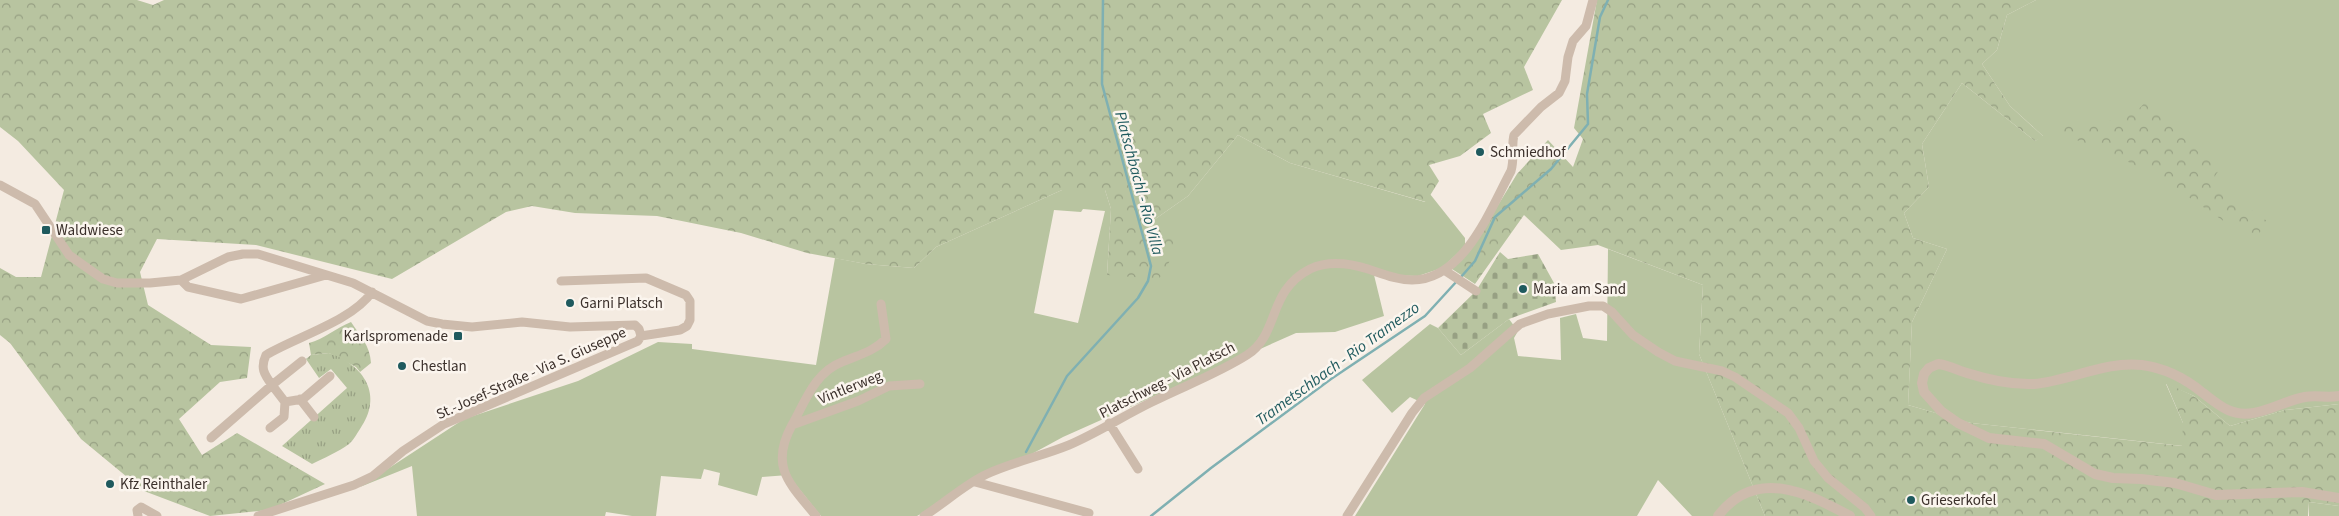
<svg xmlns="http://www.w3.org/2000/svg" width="2339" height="516" font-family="'Source Sans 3',sans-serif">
<defs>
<pattern id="forest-crowns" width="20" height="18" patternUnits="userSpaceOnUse" patternTransform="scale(1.25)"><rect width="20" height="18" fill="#b8c4a0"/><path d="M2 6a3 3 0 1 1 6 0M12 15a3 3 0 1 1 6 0" fill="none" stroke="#97a083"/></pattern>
<pattern id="cemetery-stones" width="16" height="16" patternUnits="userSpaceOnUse" patternTransform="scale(1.25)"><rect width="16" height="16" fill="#b8c4a0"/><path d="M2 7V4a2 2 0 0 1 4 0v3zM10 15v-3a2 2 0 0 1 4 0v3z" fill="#97a083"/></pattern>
<pattern id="park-tufts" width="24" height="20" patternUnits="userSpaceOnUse" patternTransform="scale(1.25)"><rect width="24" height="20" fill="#b8c4a0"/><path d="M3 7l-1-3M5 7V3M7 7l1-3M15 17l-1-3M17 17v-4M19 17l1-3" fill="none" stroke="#97a083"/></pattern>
</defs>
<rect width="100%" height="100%" fill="#f4ebe1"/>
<path fill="#b8c4a0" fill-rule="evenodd" d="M2036 0H2339V404L2285 410 2230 426 2194 396 2166 384 2183 423V446L1971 423 1908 405 1912 322 1947 249 1913 238 1904 213 1929 187 1922 144 1962 83 2035 141 2043 136 2010 106 1982 64 1997 50 2007 15Z
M1238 135 1290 163 1425 202 1430 194 1465 238V246L1442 268 1418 276 1374 275 1384 316 1335 332 1296 333 1063 437 917 516H821L788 475 762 477 757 496 718 485 720 473 704 469 701 479 661 476 656 516H632L606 512 605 516H417L412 466 360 487 464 419 578 381 658 342 692 344V349L816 365 835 258 866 264 914 268 936 247 1062 190H1105L1111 209 1107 275 1151 222 1188 196ZM1083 209 1105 211 1078 323 1034 313 1054 210 1081 212Z
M1608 249 1703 285 1699 354 1765 516H1692L1658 480 1637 516H1355L1425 404 1410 397 1392 413 1362 380 1430 324 1438 328 1461 355 1509 319 1518 331 1514 338 1518 356 1561 360 1560 318 1576 314 1583 338 1607 341Z
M2309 502 2339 506V516H2309Z"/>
<path fill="url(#forest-crowns)" d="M0 0H137L153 5 164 0H1562L1524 67 1533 90 1483 114 1491 133 1460 156 1429 165 1439 181 1426 202 1290 163 1238 135 1188 196 1151 222 1180 244 1159 279 1107 275 1111 209 1105 190H1062L936 247 914 268 866 264 807 253 741 233 657 216 575 213 532 206 506 212 392 279 256 245 157 239 140 272 148 305 211 345 251 347 247 378 220 382 179 419 202 455 237 433 325 484 269 510 210 516 144 491 81 439 10 343 0 335V268L16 277H41L64 190 18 141 0 127Z
M1597 0H2036L2007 15 1997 50 1982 64 2010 106 2044 137 2035 141 1962 83 1922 144 1929 187 1904 213 1913 238 1947 249 1912 322 1908 405 1971 423 2182 446 2183 423 2166 383 2194 396 2230 426 2285 410 2339 404V506L2309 502 2308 516H1765L1699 354 1703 285 1598 245 1561 250 1524 215 1475 284 1452 269 1470 251 1517 174 1548 140 1573 167 1583 139 1574 128Z
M2151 98 2181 135 2207 160 2219 163 2221 167 2215 176 2220 188 2267 221 2255 240 2244 235 2171 185 2108 151 2062 135 2064 125C2091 122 2132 125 2147 99Z
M351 322C360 336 370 345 371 363L360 372 356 367 329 353 311 355 309 343C324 339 336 328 351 322Z"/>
<path fill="url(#cemetery-stones)" d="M1500 252 1508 259 1538 254 1554 283 1556 302 1509 319 1461 355 1438 328 1476 291Z"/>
<path fill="url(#park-tufts)" d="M329 353C364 365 384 395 360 429 357 433 354 440 349 444 338 452 324 458 312 464L282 446 347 388 331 369 319 378 306 359 311 355Z"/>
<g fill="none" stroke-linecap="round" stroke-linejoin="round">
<path stroke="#7fb0b2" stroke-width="2.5" d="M1461 277 1475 261 1495 217 1551 169 1588 124 1587 94 1600 17 1608 0
M1026 452 1067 376 1138 298 1148 281 1151 266 1102 84 1103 0
M1151 516 1211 468 1331 379 1425 316 1457 281"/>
<path stroke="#cdbbac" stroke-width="9" d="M0 185 35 204 69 255 103 279 117 283H150L181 280 228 257 243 254H258L353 283 427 321 442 324 472 327 522 322 570 327 635 325 639 329 641 336 638 341 444 424 403 451 373 476 354 485 258 516
M1444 270 1476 291
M181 280 188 287 241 299 326 275
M561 281 646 278 686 295 690 301V320L687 326 680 330 641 336
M302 361 272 385C264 374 260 368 266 355 296 337 352 321 372 292
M300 399 314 417
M1109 423 1138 469
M792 425C805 402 815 372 842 362 858 355 873 352 886 339L881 304
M270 428 284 417 285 402
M211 438 272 385 285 402 303 399 330 376
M975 482 1089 513
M138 516 137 510 141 507 157 516
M816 516C790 484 769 467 792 425L858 401 889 386 920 384
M924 516C945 503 965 484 987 474 1013 462 1042 456 1069 445 1097 433 1125 415 1152 402 1184 386 1217 374 1247 355 1280 334 1267 291 1310 269 1329 260 1349 263 1368 269 1383 274 1397 280 1412 280 1464 280 1490 210 1511 171 1515 157 1511 146 1514 135L1541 107 1559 93 1565 81 1568 57 1573 41 1586 26 1593 0
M1347 516 1412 413 1424 398 1470 368 1520 324 1548 314 1589 306H1603L1612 312 1633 335 1658 352 1675 361 1722 371 1735 377 1788 413 1799 428 1814 461 1828 478 1865 508 1871 516"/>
<path stroke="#cdbbac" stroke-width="10" d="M2339 396C2328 398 2316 395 2305 397 2281 401 2253 422 2228 410 2219 406 2211 399 2203 393 2186 379 2165 368 2142 365 2104 361 2070 381 2034 384 2011 385 1989 380 1967 373 1957 370 1948 365 1938 364L1929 368 1924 374 1922 383 1924 392 1941 411 1958 423 1989 438 2044 444 2095 474 2113 478 2141 479 2175 483 2216 495 2302 492 2339 498
M1718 516C1755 467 1806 492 1850 516"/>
</g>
<g fill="#1f5a5e" stroke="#fbf5ee" stroke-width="2">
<circle cx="1480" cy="152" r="5"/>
<rect x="41" y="225" width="10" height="10" rx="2.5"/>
<circle cx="1523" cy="289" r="5"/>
<circle cx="570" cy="303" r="5"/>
<rect x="453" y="331" width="10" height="10" rx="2.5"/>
<circle cx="402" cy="366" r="5"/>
<circle cx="110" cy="484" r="5"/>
<circle cx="1911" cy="500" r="5"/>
</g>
<g text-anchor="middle" stroke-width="5" stroke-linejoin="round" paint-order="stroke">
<g font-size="15" fill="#3b302b" stroke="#fbf5ee" text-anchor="start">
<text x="1490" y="157">Schmiedhof</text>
<text x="56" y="235">Waldwiese</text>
<text x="1533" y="294">Maria am Sand</text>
<text x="580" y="308">Garni Platsch</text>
<text x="448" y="341" text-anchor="end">Karlspromenade</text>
<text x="412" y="371">Chestlan</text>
<text x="120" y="489">Kfz Reinthaler</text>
<text x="1921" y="505">Grieserkofel</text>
</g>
<g font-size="15" fill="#3b302b" stroke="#fbf5ee">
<text transform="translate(531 373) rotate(-24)" y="5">St.-Josef-Straße - Via S. Giuseppe</text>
<text transform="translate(1167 380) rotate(-27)" y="5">Platschweg - Via Platsch</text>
<text transform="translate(850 387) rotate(-22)" y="5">Vintlerweg</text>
</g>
<g font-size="16" font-style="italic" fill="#1f5a5e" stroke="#fbf5ee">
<text transform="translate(1140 183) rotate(75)" y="6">Platschbachl - Rio Villa</text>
<text transform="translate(1337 363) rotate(-36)" y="6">Trametschbach - Rio Tramezzo</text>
</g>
</g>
</svg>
